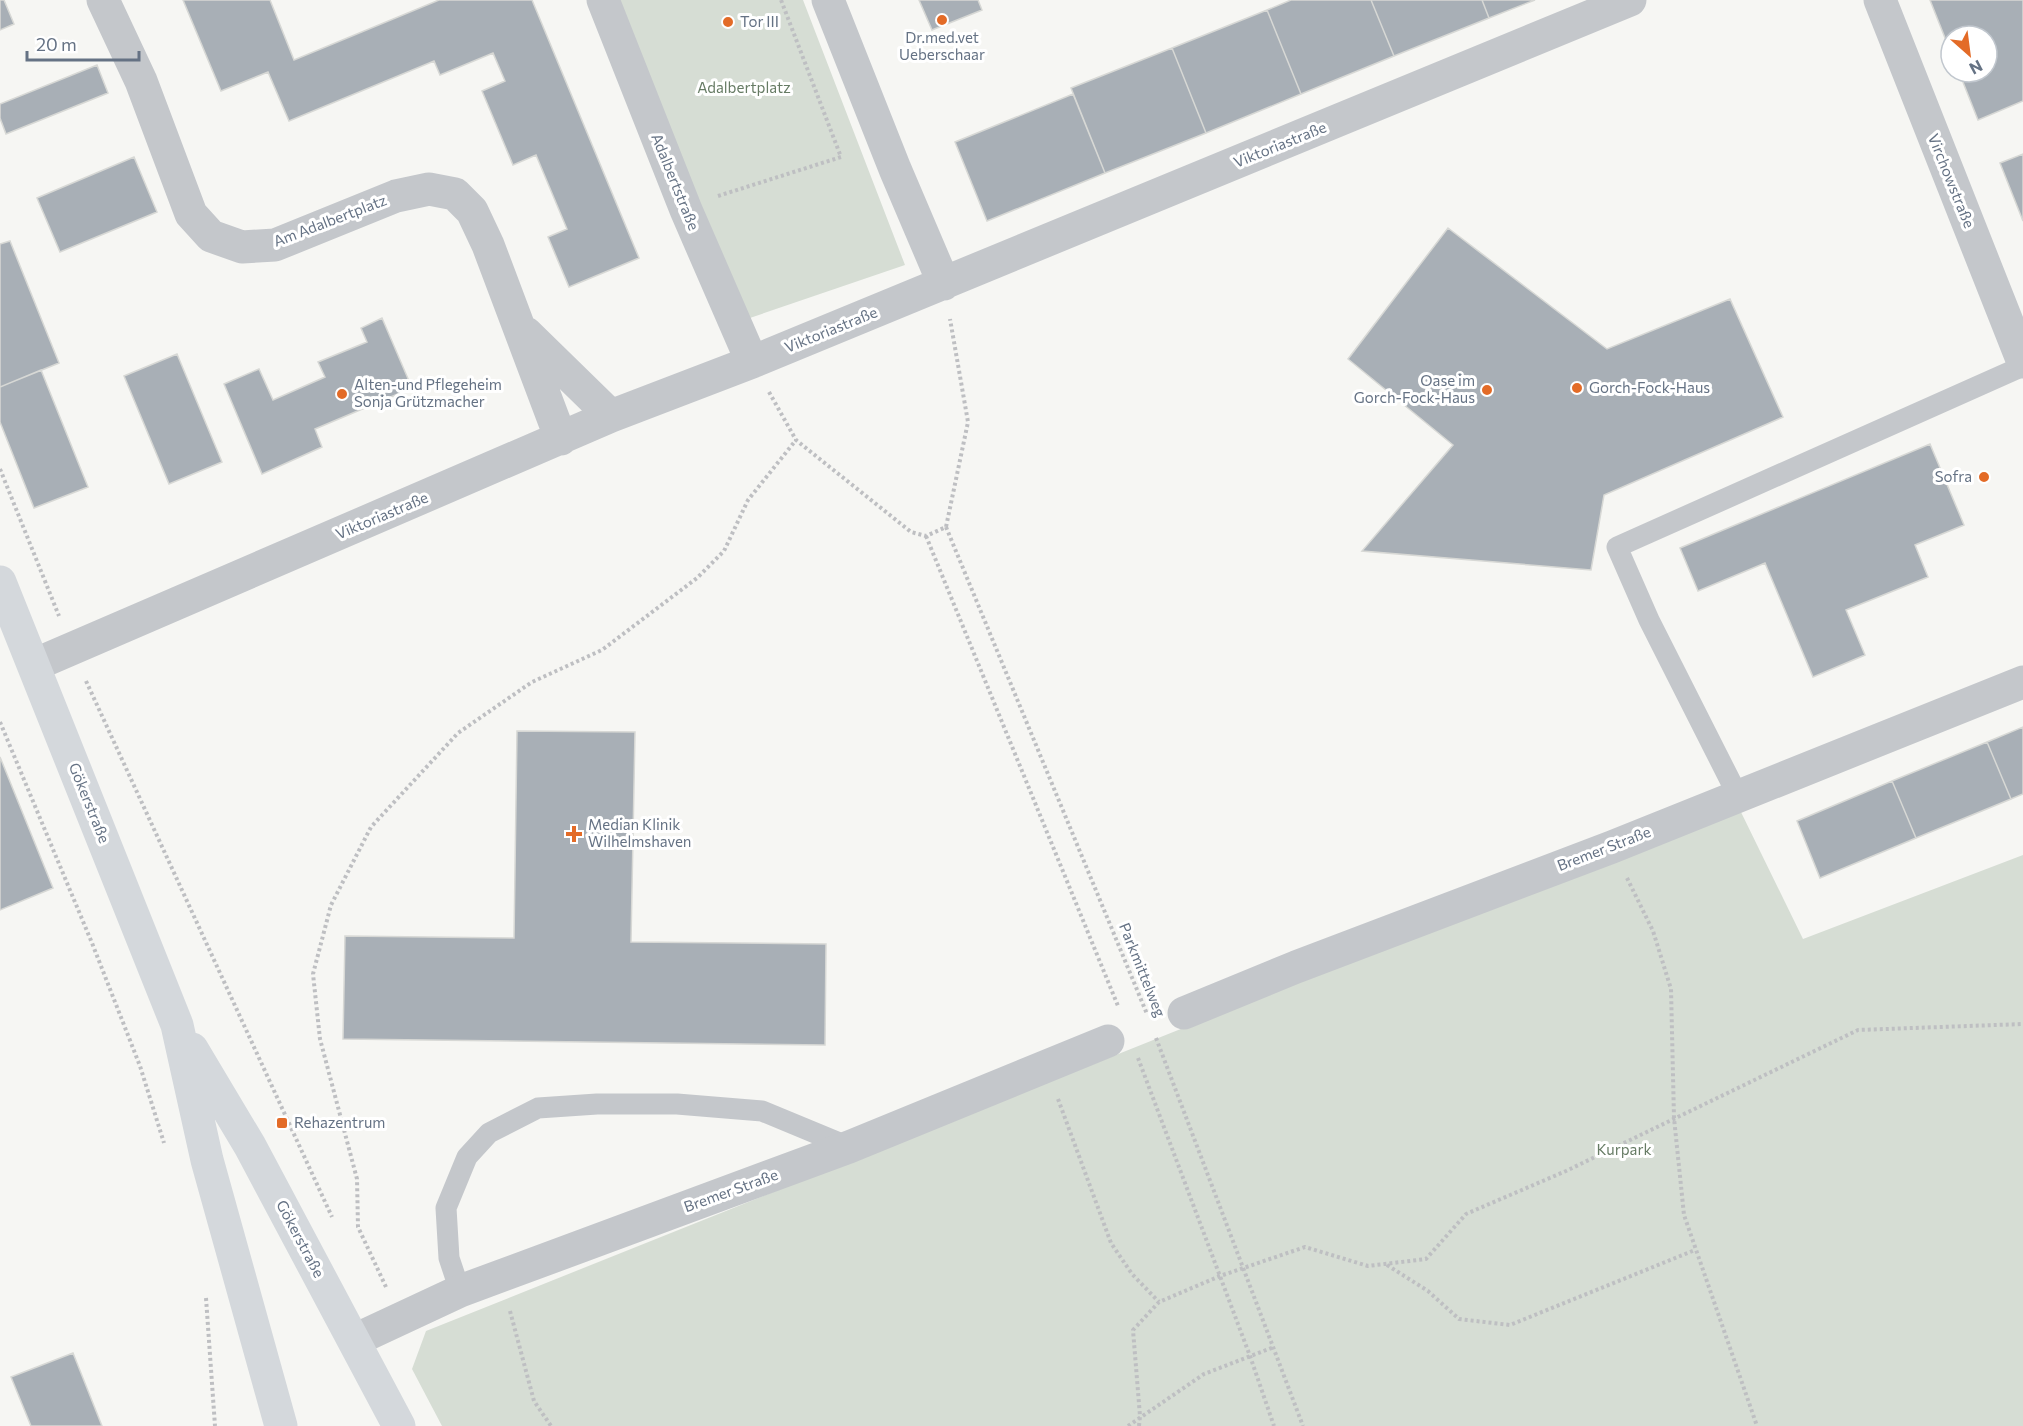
<svg xmlns="http://www.w3.org/2000/svg" width="2023" height="1426" font-family="Commissioner,sans-serif">
<rect width="100%" height="100%" fill="#f6f6f3"/>
<path fill="#d6ddd4" d="M616 0H803L905 265 741 321Z
M1738 806 1803 939 2023 855V1426H442L412 1369 426 1331Z"/>
<path fill="#a8afb6" stroke="#d7d8d5" stroke-width="1.5" d="M0 0H4L14 24 0 30Z
M183 0H270L294 60 439 0H532L639 258 569 287 548 237 567 229 536 155 513 165 482 91 505 81 493 53 440 75 434 61 289 121 268 72 221 91Z
M919 0H978L982 10 932 30Z
M1291 0H1371L1394 56 1301 94 1267 10Z
M1371 0H1482L1489 18 1394 56Z
M1482 0H1535L1489 18Z
M1930 0H2023V101L1978 120 1959 72H1987V36H1951V53Z
M1267 10 1301 94 1206 133 1172 48Z
M1172 48 1206 133 1105 173 1071 88Z
M97 65 108 93 6 134 0 118V104Z
M1073 94 1105 173 987 221 955 142Z
M2023 154V221L2000 163Z
M134 157 157 212 60 252 37 198Z
M1448 228 1607 349 1730 299 1783 417 1604 495 1591 570 1362 551 1453 445 1348 359Z
M10 241 59 363 0 387V244Z
M382 318 412 388 315 429 322 447 262 474 224 384 259 369 273 400 325 377 318 362 367 342 361 328Z
M177 354 222 462 169 484 124 376Z
M41 370 88 487 34 508 0 422V387Z
M1930 444 1964 525 1915 545 1928 577 1846 610 1865 655 1813 677 1765 563 1698 591 1680 548Z
M2023 727V794L2011 799 1987 742Z
M517 731 635 732 631 942 826 944 825 1045 343 1039 345 936 514 938Z
M1987 742 2011 799 1916 838 1892 781Z
M0 757 53 888 0 910Z
M1892 781 1916 838 1820 878 1797 821Z
M73 1353 102 1426H31L11 1377Z"/>
<g fill="none" stroke-linecap="round" stroke-linejoin="round">
<path stroke="#bebfc2" stroke-width="4" stroke-dasharray="3 3" stroke-linecap="butt" d="M718 196 841 157 781 0
M769 392 796 440 911 532 926 536 946 527 968 422 950 319
M0 469 59 616
M946 527 1147 1014
M926 536 1118 1006
M86 681 332 1217
M0 722 92 943 140 1066 164 1143
M1627 878 1653 931 1671 989 1674 1118 1684 1215 1757 1426
M1156 1038 1303 1426
M1138 1058 1250 1356 1274 1426
M1058 1099 1111 1243 1132 1274 1159 1302
M1387 1265 1428 1291 1459 1319 1510 1325 1695 1250
M386 1287 358 1227 357 1179 320 1039 313 974 331 905 371 827 458 733 532 682 602 650 697 578 724 551 748 500 796 440
M206 1298 215 1426
M510 1311 534 1401 551 1426
M1128 1426 1204 1374 1274 1347
M1139 1426 1140 1416 1133 1330 1159 1302 1220 1276 1305 1247 1368 1266 1426 1259 1466 1214 1566 1171 1858 1030 2023 1024"/>
<path stroke="#c4c7cb" stroke-width="21" d="M1738 796 1649 620 1617 547 2023 366
M460 1291 449 1258 446 1208 467 1157 489 1133 538 1108 597 1104H677L762 1111 849 1147"/>
<path stroke="#c4c7cb" stroke-width="33" d="M103 0 141 81 191 214 211 236 242 247 275 245 396 196 429 189 455 194 472 211 488 245 561 439
M603 0 686 210 752 362
M828 0 895 169 944 284
M1880 0 2023 362
M526 333 611 416
M34 665 611 416 752 362 1630 0
M1184 1013 1296 967 1612 847 2023 682
M355 1340 460 1291 849 1147 1108 1041"/>
<path stroke="#d4d8dc" stroke-width="33" d="M0 582 177 1025 207 1160 281 1426
M192 1049 250 1146 399 1426"/>
</g>
<g fill="#e36b27" stroke="#fff" stroke-width="2">
<circle cx="942" cy="20" r="6"/>
<circle cx="728" cy="22" r="6"/>
<circle cx="1577" cy="388" r="6"/>
<circle cx="1487" cy="390" r="6"/>
<circle cx="342" cy="394" r="6"/>
<circle cx="1984" cy="477" r="6"/>
<path d="M571 825h6v6h6v6h-6v6h-6v-6h-6v-6h6z"/>
<rect x="276" y="1117" width="12" height="12" rx="3"/>
</g>
<g text-anchor="middle" stroke-width="6" stroke-linejoin="round" paint-order="stroke">
<g font-size="15" fill="#657284" stroke="#fff" text-anchor="start">
<text x="740" y="27">Tor III</text>
<text x="942" y="43" text-anchor="middle">Dr.med.vet<tspan x="942" dy="17">Ueberschaar</tspan></text>
<text x="1475" y="386" text-anchor="end">Oase im<tspan x="1475" dy="17">Gorch-Fock-Haus</tspan></text>
<text x="354" y="390">Alten-und Pflegeheim<tspan x="354" dy="17">Sonja Grützmacher</tspan></text>
<text x="1589" y="393">Gorch-Fock-Haus</text>
<text x="1972" y="482" text-anchor="end">Sofra</text>
<text x="588" y="830">Median Klinik<tspan x="588" dy="17">Wilhelmshaven</tspan></text>
<text x="294" y="1128">Rehazentrum</text>
</g>
<g font-size="15" fill="#667b64" stroke="#fff">
<text x="744" y="93">Adalbertplatz</text>
<text x="1624" y="1155">Kurpark</text>
</g>
<g font-size="15" fill="#657284" stroke="#fff">
<text transform="translate(1280 145) rotate(-22)" y="5">Viktoriastraße</text>
<text transform="translate(1951 181) rotate(68)" y="5">Virchowstraße</text>
<text transform="translate(675 182) rotate(68)" y="5">Adalbertstraße</text>
<text transform="translate(330 221) rotate(-21)" y="5">Am Adalbertplatz</text>
<text transform="translate(831 330) rotate(-22)" y="5">Viktoriastraße</text>
<text transform="translate(382 516) rotate(-23)" y="5">Viktoriastraße</text>
<text transform="translate(89 803) rotate(68)" y="5">Gökerstraße</text>
<text transform="translate(1604 849) rotate(-21)" y="5">Bremer Straße</text>
<text transform="translate(1142 970) rotate(68)" y="5">Parkmittelweg</text>
<text transform="translate(731 1191) rotate(-20)" y="5">Bremer Straße</text>
<text transform="translate(300 1239) rotate(62)" y="5">Gökerstraße</text>
</g>
</g>
<g transform="translate(1969 54) rotate(152)"><circle r="28" fill="#ffffff" stroke="#c1c7ce" stroke-width="1.5"/>
<path d="M0-4.5L10 22L0 15L-10 22Z" fill="#e36b27"/>
<text y="-9" font-size="16" font-weight="bold" text-anchor="middle" fill="#657284">N</text>
</g>
<path d="M27 51v9h112v-9" fill="none" stroke="#657284" stroke-width="3"/>
<text x="36" y="51" font-size="18" fill="#657284" stroke="#ffffff" stroke-width="4.5" paint-order="stroke">20 m</text>
</svg>
